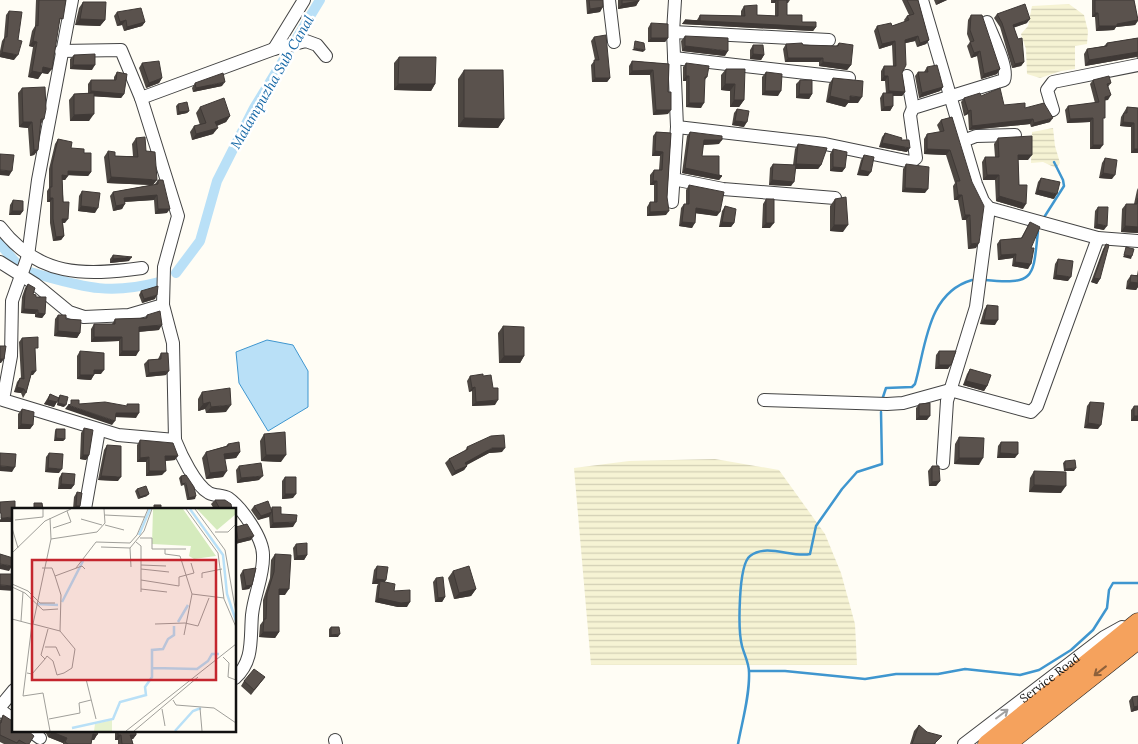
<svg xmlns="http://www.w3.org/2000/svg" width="1138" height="744" font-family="Lora,serif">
<defs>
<pattern id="farmland-rules" width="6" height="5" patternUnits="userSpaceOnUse" patternTransform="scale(1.25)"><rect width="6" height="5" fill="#f6f3d4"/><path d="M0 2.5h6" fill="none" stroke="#d2cfb5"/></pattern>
</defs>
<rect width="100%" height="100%" fill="#fffdf5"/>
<path fill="url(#farmland-rules)" d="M1069 4 1084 15 1088 31 1087 44 1075 46V69L1061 71 1040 78 1027 74 1026 49 1021 34 1028 26 1032 6Z
M1053 128 1055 146 1060 163 1056 168 1043 162 1031 163 1032 132Z
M715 459 779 470 825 534 841 573 855 624 857 665H591L574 468 629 461Z"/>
<path fill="#b9e0f7" stroke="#3f96cf" d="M267 340 293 345 308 371V407L268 431 239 383 236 352Z"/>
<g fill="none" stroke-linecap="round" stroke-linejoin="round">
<path stroke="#3f96cf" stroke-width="2.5" d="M1043 219 1064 186 1063 180 1054 162
M985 280C1036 285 1033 277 1038 231
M882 400 886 388 912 387 915 384C926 346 927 293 972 280
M749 671H785L865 679 896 674H938L965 669 1020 675 1039 670 1071 650 1093 630 1107 608 1109 590 1113 583H1138
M738 744C742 722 750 695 749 672 749 663 744 654 742 646 738 631 738 565 750 556 767 543 792 558 810 554L816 526 842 489 857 472 882 464 881 412"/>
<path stroke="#b9e0f7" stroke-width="10" d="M0 244 18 265
M30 272C81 286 106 296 159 282
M176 273 200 241 217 181 254 108 320 0"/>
<defs>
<g id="minor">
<path d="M72 0 38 180 28 256 12 301 11 356 3 400 118 435 175 440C181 455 195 485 209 493 215 496 223 495 228 498 242 508 263 538 263 555 264 575 254 595 252 615 250 639 254 661 235 678"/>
<path d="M609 0 614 42"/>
<path d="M922 0 976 184 983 201 989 208 1098 238 1138 241"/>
<path d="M673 32 829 40"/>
<path d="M274 49 304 0"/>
<path d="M61 51 121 50 141 98 274 49 306 41 317 45 326 56"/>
<path d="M674 58 849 78"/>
<path d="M907 76 913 108"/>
<path d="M141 98 178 216 164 267 163 305 173 343 175 440"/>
<path d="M1053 110 1047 90 1053 82 1138 65"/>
<path d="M677 127 825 144 911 162 916 158 910 115 913 108 1004 80C1009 68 992 35 987 22"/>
<path d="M963 141 976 136 1015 135"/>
<path d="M673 179 723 189 835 198"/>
<path d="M672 202 677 127 673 32 675 0"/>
<path d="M0 227C38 277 85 276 142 268"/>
<path d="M0 262 35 284 69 312 84 317 129 315 163 305"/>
<path d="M764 400 887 404 903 403 950 390 1031 412 1037 406 1098 238"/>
<path d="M943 463 947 401 976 307 989 208"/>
<path d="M85 509 99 430"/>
<path d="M0 707 14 690"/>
<path d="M0 710 14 720"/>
<path d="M29 730 40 738"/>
<path d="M335 740 336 744"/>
<path id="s1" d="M964 744 1104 637 1122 627"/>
</g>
<path id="highway" d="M987 744 1138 622
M1007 744 1138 640"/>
</defs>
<use href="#minor" stroke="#444" stroke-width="14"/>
<use href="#highway" stroke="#222" stroke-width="19"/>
<use href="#minor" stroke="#fff" stroke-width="12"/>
<use href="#highway" stroke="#f5a25d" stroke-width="18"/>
</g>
<path fill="#4d4742" d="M36 0H66L59 24 48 74 42 73 38 79 28 77 33 47 29 46 32 31 35 26Z
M586 0H603L600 12 587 14Z
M618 0H639L636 6 618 9Z
M771 0H790L788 3H787V15L802 22 816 27 813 31 682 24 685 20H697L700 15 741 16V11L744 6 757 15 775 16V3H771Z
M902 0H918L929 40 926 44 917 47 915 41 905 43 902 73 905 92 902 96H893V106L890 111H881L880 98 883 93H886L885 81H881V71L884 66H893L892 45 879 49 874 31 877 26H892L905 22 904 20 907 16 909 15Z
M934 0H947L936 5Z
M1092 0H1134L1138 21 1135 25 1116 27 1114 30 1096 31 1095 17H1092Z
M83 2 105 20 100 26 75 25 79 8Z
M9 11 14 60 0 57V51L2 41 4 38 6 15Z
M117 12 145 22 142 26 124 31 122 25 117 26 114 16Z
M997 14 1027 23 1014 27 1024 62 1021 66 1012 68 1000 27 994 18Z
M971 15 1000 69 997 74 981 79 977 56 971 58 967 46 970 42 967 34 968 20Z
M651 23 668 38 665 42H648V28Z
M685 36 725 56 682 51 681 41Z
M594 37 610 78 607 82H592L591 65 595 60 591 41Z
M1138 38V58L1136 57 1085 66 1084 54 1087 49 1104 46 1107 43Z
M839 43 851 65 847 70 819 66V62H785L783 49 786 44 836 46Z
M753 45 764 55 761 60 750 59V50Z
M74 55 92 70 70 69V59Z
M399 57 435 84 431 91 394 90V63Z
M632 61 669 64 668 114 653 115 650 75H629V66Z
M142 63 162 78 159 83 146 88 139 68Z
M686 63 707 77 704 81 701 108 686 107V81H683V67Z
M927 67 943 87 940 91 919 98 915 76 918 72H924Z
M726 69 744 100 739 107H730V91L721 90V75Z
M464 70 504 119 498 128 458 127V79Z
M117 72 124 94 121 98 94 96 89 121H70L69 100 74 94 88 93V84L91 80H114V77Z
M766 72 778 96 762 95V77Z
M833 78 858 103H848L845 107 826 102 829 84Z
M800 80 812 94 809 99 796 98V84Z
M1093 80 1111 83 1108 87V100H1105L1100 149H1090V122L1067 123 1065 110 1068 106 1095 103 1090 84Z
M195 83 222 86 193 92 192 88Z
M22 88 44 119 41 124 38 150 34 155 30 156 28 128 19 127 18 93Z
M981 96 1004 105 1025 108 1050 122 1031 127 1030 124 969 130 968 114 964 116 961 102 964 98Z
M178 104 189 111 187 113 177 115 176 106Z
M200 107 230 116 226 122 217 126 213 134 192 140 190 132 194 126 200 125 196 113Z
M1127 107 1138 108V153H1131V127L1120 126 1121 117Z
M737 109 744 127 732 125 734 113Z
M952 117 976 248 968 249 966 220H962L958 200H954L953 186 955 183 946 155 924 154V139L927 134 940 132 937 125 941 120Z
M656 132 671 133 666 215 647 216V207L650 202H654V185H650V175L654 170H659L660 156H652L653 136Z
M690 132 719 144 703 145 702 156 719 175 722 176 719 180 682 173 687 136Z
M885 133 901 140 907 152 879 147 882 137Z
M136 138 146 151 153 185 155 184 158 180 167 213 155 214 154 200 125 202 122 209 113 211 110 196 113 192 151 185 107 183 104 157 108 151 115 156H133L132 144Z
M998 138 1028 160H1018L1019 185 1023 209 996 201 995 180H983L982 162 985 157H995L994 144Z
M58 139 71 148 84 153 91 172 88 176 68 175 65 180H62L65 223H63L64 236 61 240 53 241 50 223V202H47V191L49 188V169L55 144Z
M798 144 821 165 818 169H795L791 186 769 185 770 168 773 164 793 165 795 149Z
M833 149 845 168 842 172 830 171V154Z
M864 155 868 176 857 175 861 160Z
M1105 158 1112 179 1099 178 1102 163Z
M906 164 925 193 902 192 903 169Z
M1041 178 1054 199 1035 194 1038 182Z
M689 185 717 216 696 213 692 228 679 226 681 208 684 204H686V190Z
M1138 188V233L1121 232 1122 209 1126 204H1134L1137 190Z
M82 191 95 213 78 211 79 196Z
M766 199 770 228H762L763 204Z
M835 199 843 232 830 231V206Z
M13 200 23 211 20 215H9L10 205Z
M725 206 734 223 731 227H719L722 211Z
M1098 207 1104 230 1094 228 1095 211Z
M1030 222 1031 248 1028 269 1012 266 1013 258 998 260 997 244 1000 240 1021 238Z
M1106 244 1100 279 1097 284 1091 282 1103 249Z
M113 255 129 261 110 263V259Z
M1058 259 1068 281 1053 279 1055 264Z
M1138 270V287L1136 290 1126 289 1127 281 1131 275H1137Z
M28 284 33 294 36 297 45 314 42 318 35 317V314L21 313 22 297 25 288Z
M141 291 155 299 142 303 139 295Z
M987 305 995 325 980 324 984 310Z
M58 315 66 319 80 333 77 338 54 336 55 319Z
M147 315 159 330 139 332 136 356H119V341L91 342V329L94 324H112L115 319 145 318Z
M503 326 524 356 520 363H499L498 333Z
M22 338 35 352 33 375H31L26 393 23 398 21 393 14 392 17 382 20 378H21L19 342Z
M80 351 101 374H94L91 380 77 379V356Z
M939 351 948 369H935L936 355Z
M161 353 166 375 146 377 144 364 148 360 158 359Z
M970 369 987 386 984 391 963 385 967 374Z
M470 376H483L495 405 472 406V391L469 392 467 381Z
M202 392 226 412 206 413 205 409 198 411V399Z
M50 394 58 398 60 395 64 407 57 405 58 399 54 407 44 404Z
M1090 402 1098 429 1084 428 1087 406Z
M919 404 927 420H916V408Z
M1134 406H1138V421H1131V410Z
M22 409 33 425 30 429H18V414Z
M84 428 89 455 86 460 80 459 81 433Z
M56 429 65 439 63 441H54L55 431Z
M264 434 281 462 261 461 260 441Z
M959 437 979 465 954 464 955 444Z
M140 440 175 460 165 461 162 475 146 476V462H137V445Z
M1001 442 1015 458H997L998 446Z
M228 444 240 452 236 458 225 459 223 477 206 479 202 458 206 452 226 446Z
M107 445 118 481 98 480 104 450Z
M467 447 502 452 489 453 467 465V466L464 470 452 476 445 463 449 459 465 451Z
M49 453 59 473 45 472 46 457Z
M1065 461 1074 471H1064L1063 463Z
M239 466 259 480 237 483 236 470Z
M932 466 940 481 936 486H929L928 471Z
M1034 471 1061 493 1029 492 1030 478Z
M62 473 74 485 71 489H58L59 478Z
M181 476 195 499 187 500 184 485 181 486 179 478Z
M285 477 293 498 282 499V481Z
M137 489 147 496 138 499 135 491Z
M77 492 80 506 78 509H73L74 497Z
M215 500 232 509H214L211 504Z
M254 506 271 509 272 507 281 514 293 527 270 528 269 516 258 520 251 510Z
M236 527 251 540 235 544V528Z
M296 544 307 555 304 560H294L293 548Z
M275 554 285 595H279V632L275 638 259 637 260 625 263 621V600L270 578 271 560Z
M377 566 385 582 394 591 407 607H398L375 602 377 586 378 584H372L374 570Z
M243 570 252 585 249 589 242 590 240 575Z
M453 571 476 589 471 596 454 599 448 578Z
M436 578 445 597 442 602H435L433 582Z
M331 627 338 637H329V629Z
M265 677 251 695 241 686 244 681Z
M1138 696V710L1131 712 1129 701 1132 697Z
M3 715 29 744H4L0 742V720Z
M919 725 936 744H910L914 731Z
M43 730H99L94 740H92L91 744H63V743L48 737 45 731Z
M115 730H136V735L133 739H132L133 744H118V740H115Z"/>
<path fill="#3f3936" d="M774 0H777L775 3H771Z
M941 0H947L936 5 939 1Z
M639 1 636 6 618 9 622 4Z
M603 7 600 12 587 14 590 9Z
M1095 13H1098L1095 17H1092Z
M80 19 105 20 100 26 75 25Z
M1030 19 1027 23 1010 29 1013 25Z
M126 20 122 25 117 26 120 22Z
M685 20 816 27 813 31 682 24Z
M1138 20 1135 25 1116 27 1114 30 1096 31 1099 26Z
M145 22 142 26 124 31 127 27Z
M918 36 915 41 902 44 905 40Z
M651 38H668L665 42H648Z
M929 40 926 44 917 47 920 43Z
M33 41 37 42 33 47 29 46Z
M895 41 892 45 879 49 882 44Z
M685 46 728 51 725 56 682 51Z
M634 48 645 50 643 52 632 50Z
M980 51 977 56 971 58 974 53Z
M2 52 18 55 14 60 0 57V55Z
M1138 52V55L1136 57 1085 66 1089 60Z
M753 54 764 55 761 60 750 59Z
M788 58H823L819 62H785Z
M823 62 851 65 847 70 819 66Z
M1024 62 1021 66 1012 68 1015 64Z
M73 65H95L92 70 70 69Z
M43 67 52 69 48 74 42 73 38 79 28 77 32 71Z
M1000 69 997 74 981 79 984 74Z
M653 70 650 75H629L632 71Z
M686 76H689L686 81H683Z
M884 76H888L885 81H881Z
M162 78 159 83 146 88 149 83Z
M595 78H610L607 82H592Z
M225 82 222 86 193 92 196 88Z
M398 84H435L431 91 394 90Z
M725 84H735L730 91 721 90Z
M943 87 940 91 919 98 922 93Z
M91 91 124 94 121 98 87 96Z
M765 91H781L778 96 762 95Z
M889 91 905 92 902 96 886 95Z
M799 94H812L809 99 796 98Z
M1111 95 1108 100 1102 101 1105 97Z
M830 96H850L862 97 858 103H848L845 107 826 102Z
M734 100H744L739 107H730Z
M689 103H704L701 108 686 107Z
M893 106 890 111H881L884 107Z
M656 110H671L668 114 653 115Z
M971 110 968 114 964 116 968 111Z
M189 111 187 113 177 115 179 112Z
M94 114 89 121H70L74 115Z
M230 116 226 122 211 128 215 122Z
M464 118 504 119 498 128 458 127Z
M1053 118 1050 122 1031 127 1034 123Z
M1093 118 1090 122 1067 123 1070 119Z
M1033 119 1030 124 969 130 972 126Z
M735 121 747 122 744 127 732 125Z
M23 122H32L28 128 19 127Z
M1123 122 1134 123 1131 127 1120 126Z
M218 128 213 134 192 140 196 134Z
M704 140H722L719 144 701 145Z
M882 143 910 148 907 152 879 147Z
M1093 145H1103L1100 149H1090Z
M927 149 950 150 946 155 924 154Z
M1134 149H1138V153H1131Z
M34 150H38L34 155 30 156Z
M655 151 663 152 660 156H652Z
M1018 155H1032L1028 160H1014Z
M796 164 821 165 818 169H793Z
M833 167 845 168 842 172 830 171Z
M685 168 722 176 719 180 682 173Z
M0 170 12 171 9 176 0 175Z
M860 170 871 172 868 176 857 175Z
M68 171 91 172 88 176 65 175Z
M1103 173 1115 175 1112 179 1099 178Z
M62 175 68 176 65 180H59Z
M987 175H999L995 180H983Z
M111 177 157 180 153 185 107 183Z
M772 180 794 182 791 186 769 185Z
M653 181H657L654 185H650Z
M905 188 928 189 925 193 902 192Z
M1038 190 1057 194 1054 199 1035 194Z
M157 195 154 200 121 202 124 198Z
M958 195H962L958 200H954Z
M999 196 1026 204 1023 209 996 201Z
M50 198H53L50 202H47Z
M125 204 122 209 113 211 116 206Z
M81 206 98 208 95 213 78 211Z
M696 208 720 212 717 216 693 213Z
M158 209H170L167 213 155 214Z
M12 211H23L20 215H9Z
M669 211 666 215 647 216 650 212Z
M965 215H970L966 220H962Z
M62 219H68L65 223H59Z
M682 222 695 223 692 228 679 226Z
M722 222 734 223 731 227H719Z
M766 223H774L770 228H762Z
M1097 224 1107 226 1104 230 1094 228Z
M834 225H848L843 232 830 231Z
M1125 226 1138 227V233L1121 232Z
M64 236 61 240 53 241 56 237Z
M979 243 976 248 968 249 971 244Z
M1016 254 1013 258 998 260 1001 255Z
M1124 255 1132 256 1131 259 1123 257Z
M132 257 129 261 110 263 113 259Z
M1015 262 1031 264 1028 269 1012 266Z
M1056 275 1071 277 1068 281 1053 279Z
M1094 278 1100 279 1097 284 1091 282Z
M1130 282H1138V287L1136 290 1126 289Z
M157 295 155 299 142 303 144 299Z
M24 309 38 310 35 314 21 313Z
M38 313 45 314 42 318 35 317Z
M984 320H998L995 325 980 324Z
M162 325 159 330 135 332 139 327Z
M58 331 80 333 77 338 54 336Z
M94 337H122L119 341 91 342Z
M122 351H139L136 356H119Z
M504 356H524L520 363H499Z
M0 359H4L1 363H0Z
M939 365H951L948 369H935Z
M94 370H104L101 374H91Z
M32 371H36L33 375H29Z
M169 371 166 375 146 377 149 373Z
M80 375H94L91 380 77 379Z
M966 381 987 386 984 391 963 385Z
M17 387 24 389 21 393 14 392Z
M475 387 472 391 469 392 472 388Z
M48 400 57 402 54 407 44 404Z
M498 400 495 405 472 406 476 402Z
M210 402 205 409 198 411 203 404Z
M58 403 66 405 64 407 57 405Z
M68 405 115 421 112 425 65 409Z
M231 405 226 412 206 413 211 407Z
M116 413H139L136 418 113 417Z
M919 416H930L927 420H916Z
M1134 416H1138V421H1131Z
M1088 423 1101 425 1098 429 1084 428Z
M21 424 33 425 30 429H18Z
M56 438 65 439 63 441H54Z
M492 448H505L502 452 489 453 462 467 465 463Z
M240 452 236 458 220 460 224 454Z
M1000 453 1018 454 1015 458H997Z
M83 455H89L86 460 80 459Z
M266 455H286L281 462 261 461Z
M165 456H178L175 460 162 461Z
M149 457 146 462H137L140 458Z
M959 458H983L979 465 954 464Z
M0 466 15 467 12 472 0 471Z
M467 466 464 470 452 476 455 471Z
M48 468 62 469 59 473 45 472Z
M1076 468 1074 471H1064L1065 469Z
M149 471H166L162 475 146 476Z
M227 471 223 477 206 479 210 473Z
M101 476 121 477 118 481 98 480Z
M263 476 259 480 237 483 241 478Z
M940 481 936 486H929L932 482Z
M61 484 74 485 71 489H58Z
M1034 485 1066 486 1061 493 1029 492Z
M149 494 147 496 138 499 140 497Z
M285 494H296L293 498 282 499Z
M196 496 195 499 187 500 189 498Z
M76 506H80L78 509H74Z
M272 512 269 517 258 520 261 516Z
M14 517V520L13 522H0V520L1 518Z
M296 522 293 527 270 528 273 523Z
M254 536 251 540 235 544 238 540Z
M307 555 304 560H294L297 556Z
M0 564 12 566 9 571 0 569Z
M376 579 386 580 383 585 380 581 378 584H372Z
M0 585 14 586V591L0 590Z
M252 585 249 589 242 590 246 586Z
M279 589H289L285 595H275Z
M476 589 471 596 454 599 459 593Z
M445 597 442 602H435L438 598Z
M378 598 410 602 407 607H398L375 602Z
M263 632H279L275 638 259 637Z
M340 634 338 637H329L331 635Z
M1138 706V710L1131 712 1134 707Z
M52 732 67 738 63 743 48 737Z
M93 734 97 735 94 740 90 739Z
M118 735H121L118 740H115Z
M130 735H136L133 739 127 740Z"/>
<path fill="#5a524d" stroke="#3f3936" d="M39 0H66L63 19 60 18 52 69 43 67 42 73 32 71 37 42 33 41 36 25 38 26Z
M589 0H603V7L590 9Z
M622 0H639V1L622 4Z
M778 0H787V15H802V22H816V27L685 20 700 21V15L745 16 744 6 757 5V15L778 16Z
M907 0H918L929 40 920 43 918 36 905 40 906 65 902 73 905 92 889 91 888 76H884V66H896L895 41 882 44 877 26 891 23 892 26 909 20 907 16 914 14Z
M1095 0H1134L1138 20 1117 24V26H1099L1098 13H1095Z
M83 2H106L105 20 80 19Z
M1025 4 1030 19 1013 25 1018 39 1022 38 1024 62 1015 64 1002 23 997 14Z
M141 8 145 22 127 27 126 20 120 22 117 12Z
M9 11 22 12 18 40 22 41 18 55 2 52 5 37H7Z
M971 15H982L1000 69 984 74 980 51 974 53 970 42 974 41 970 30Z
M651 23 668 24V38H651Z
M606 35 610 78H595L594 60H599L594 37Z
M685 36 728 38V51L685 46Z
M1138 38V52L1089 60 1087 49 1107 46V43Z
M635 41 644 43 645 50 634 48Z
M802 43 803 45 838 46 839 43 853 45 851 65 823 62V58H788L786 44Z
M753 45H763L764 55 753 54Z
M95 54V65H73L74 55Z
M399 57H436L435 84H398Z
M159 61 162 78 149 83 142 63Z
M632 61 669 64 668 92H671V110H656L653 70 632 71Z
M686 63 709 66 707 77H705L704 103H689V76H686Z
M937 65 943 87 922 93 918 72H928L927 67Z
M726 69H745L744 100H734L735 84H725Z
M464 70H503L504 119 464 118Z
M117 72 127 74 124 94 91 91V80H116Z
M766 72 782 74 781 91H765Z
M223 73 225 82 196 88 195 83Z
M1109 76 1111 83 1107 84 1111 95 1105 97V118H1103V145H1093V118L1070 119 1068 106 1099 102 1093 80Z
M833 78 863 81 862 97 850 96V101L830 96Z
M800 80H812V94H799Z
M45 87 46 109 44 119H41L38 150H34L32 122H23L22 88Z
M1000 88 1004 105 1025 103V108L1044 103 1053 118 1034 123 1033 119 972 126 971 110 968 111 964 98 980 93 981 96Z
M94 93V114L74 115V94Z
M883 93H893V106L884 107Z
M224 98 230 116 215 122 218 128 196 134 194 126 206 123 200 107Z
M187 102 189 111 179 112 178 104Z
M1127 107 1138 108V149H1134V123L1123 122 1124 113H1127Z
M737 109 749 111 747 122 735 121Z
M952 117 972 182 984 206 979 243 971 244 970 215H965L962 195H958L956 181H960L950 150 927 149V134L944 131 941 120Z
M656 132 671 133 667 197 669 211 650 212V202H657V181H653L654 170H662L663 152 655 151Z
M690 132 722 136V140H704L702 156H719V175L722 176 685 168Z
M885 133 902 138 901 140H909L910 148 882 143Z
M1032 136V155H1018L1019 185H1027L1026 204 999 196V175H987L985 157H999L998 138Z
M145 137 146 151 155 152 157 180 111 177 108 151 115 152V156L138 157 136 138Z
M58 139 72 142 71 148 84 149V153H91V172L68 171V176L62 175 63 202H69L68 219H62L64 236 56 237 53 219V198H50V187H52V165Z
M798 144 827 148 821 165 796 164Z
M833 149 847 152 845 168 833 167Z
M0 154 14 155 12 171 0 170Z
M864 155 874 157 871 172 860 170Z
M1105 158 1117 160 1115 175 1103 173Z
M773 164 796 165 794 182 772 180Z
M906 164 929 167 928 189 905 188Z
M1041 178 1060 182 1057 194 1038 190Z
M158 180H163L170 209H158L157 195 124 198 125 204 116 206 113 192 158 184Z
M689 185 724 192 720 212 696 208 695 223 682 222 684 204H689Z
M82 191 100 193 98 208 81 206Z
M846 197 848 225H834L835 199Z
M1138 198V227L1125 226 1126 204H1137Z
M766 199H774V223H766Z
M13 200 23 201V211H12Z
M725 206 736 209 734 223 722 222Z
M1098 207H1108L1107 226 1097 224Z
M1030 222 1040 227 1031 248H1034L1031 264 1015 262 1016 254 1001 255 1000 240 1022 238Z
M1106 244 1109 245 1100 279 1094 278Z
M1126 247 1134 249 1132 256 1124 255Z
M113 255 132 257 113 259Z
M1058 259 1073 261 1071 277 1056 275Z
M1131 275 1138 276V283L1130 282Z
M28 284 35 288 33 294 36 295V297H46L45 314 38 313V310L24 309 25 293Z
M158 286 157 295 144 299 141 291Z
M987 305 998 306V320H984Z
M160 311 162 325 139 327V351H122V337H94V324H115V319L147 318V315Z
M58 315H66V319L81 320 80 333 58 331Z
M503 326 524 327V356H504Z
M38 337V348H35L36 371H32L26 393 24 389 17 387 20 378 24 379 22 338Z
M0 346H6L4 359H0Z
M80 351 104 353V370H94V375H80Z
M939 351H956L951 365H939Z
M161 353H168L169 371 149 373 148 360 161 359Z
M970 369 991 375 987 386 966 381Z
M483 374V376L491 375 493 388H498V400L476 402 475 387 472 388 470 376Z
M230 388 231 405 211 407 210 402 203 404 202 392Z
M50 394 59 398 57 402 48 400Z
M60 395 68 397 66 405 58 403Z
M71 400H79V404L105 402 127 406V404H139V413H116L115 421 68 405 71 404Z
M1090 402 1104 403 1101 425 1088 423Z
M930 403V416H919V404Z
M1134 406H1138V416H1134Z
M22 409 34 412 33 425 21 424Z
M84 428 93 430 89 455H83Z
M56 429H65V439L56 438Z
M285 432 286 455H266L264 434Z
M504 435 505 448H492L465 463 467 466 455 471 449 459 468 449 467 447 491 436Z
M959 437 984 438 983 458H959Z
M140 440 173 443 178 456H165L166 471H149V457L140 458Z
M239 442 240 452 224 454 227 471 210 473 206 452 228 446V444Z
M1001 442H1018V454L1000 453Z
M107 445 121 446V477L101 476Z
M0 453 16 454 15 467 0 466Z
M49 453 63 454 62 469 48 468Z
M1075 460 1076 468 1065 469V461Z
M261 463 263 476 241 478 239 466Z
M932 466H939L940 481 932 482Z
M1034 471 1066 472V486L1034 485Z
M62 473 75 474 74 485 61 484Z
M186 475 194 487 196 496 189 498 186 483 182 484 181 476Z
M285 477H296V494H285Z
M146 486 149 494 140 497 137 489Z
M77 492 82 493 80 506H76Z
M215 500H225L231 504 232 509H220Z
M15 501V509H14V517L1 518V513H0V502Z
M268 501 272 512 261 516 254 506Z
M34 503H42L43 509H34Z
M154 505H161V509H153H154Z
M272 507H281V514L297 515 296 522 273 523Z
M247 524 254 536 238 540 236 527Z
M307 543V555L297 556 296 544Z
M0 554 13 558 12 566 0 564Z
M275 554 291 555 289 589H279V632H263L264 619H266L267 594 274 572Z
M377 566 388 567 386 580 376 579Z
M469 566 476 589 459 593 453 571Z
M256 568 252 585 246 586 243 570Z
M0 574H14V586L0 585Z
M443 577 445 597 438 598 436 578Z
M380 581 395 584 394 591 410 590V602L401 603 378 598Z
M331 627H339L340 634 331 635Z
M254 669 265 677 254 690 244 681Z
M1138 696V706L1134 707 1132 697Z
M3 715 14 722V730H27L34 736 29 744H26L19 740 17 743 0 735V723H1Z
M919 725 927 732 942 736 934 744H912Z
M51 730H99L97 735 93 734 91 744H68L65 742 67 738 52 732Z
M118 730H136V735H130L133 744H122L121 735H118Z"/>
<defs><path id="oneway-shaft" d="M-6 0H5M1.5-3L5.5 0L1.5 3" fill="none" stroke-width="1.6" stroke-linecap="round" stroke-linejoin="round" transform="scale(1.25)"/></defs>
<use stroke="#8e613b" href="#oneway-shaft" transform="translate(1100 671) rotate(142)"/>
<use stroke="#a0a0a0" href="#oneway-shaft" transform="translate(1002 714) rotate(-37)"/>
<g text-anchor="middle" stroke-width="5" stroke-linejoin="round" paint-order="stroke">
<g font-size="12" fill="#111" stroke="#fff">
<text dy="4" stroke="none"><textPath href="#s1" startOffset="108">Service Road</textPath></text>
</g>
<g font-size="14" font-style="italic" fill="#1768a6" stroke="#fff">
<text transform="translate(272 82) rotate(-60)" y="5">Malampuzha Sub Canal</text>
</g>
</g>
<g transform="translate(12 508)">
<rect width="224" height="224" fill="#fffdf5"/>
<path d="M141 1H171L204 48 182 51 177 48 179 38 140 36ZM185 1H224V6L205 22Z" fill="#d5ebbd"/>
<path d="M100 212V223H82L83 216Z" fill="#e6f2cf"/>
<path fill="none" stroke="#b9e0f7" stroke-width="2.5" d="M178 1 211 47 215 86 224 113M127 27 138 1M50 94 71 53M25 96 46 97M166 114 176 97M141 160 185 161 196 153 200 146H207M60 220 101 211 108 194 134 187 133 179 140 169V142L151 141 156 131 162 127V118M163 223 181 203 189 200"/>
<path fill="none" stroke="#a09f9a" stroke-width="1" d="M174 1 206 45 212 91 224 119M183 1 213 42 224 105M93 7 133 9M38 10 39 31 85 24 93 15 92 1M69 11 90 17M3 12 31 9V1M93 17 112 22M0 20 6 40M41 20 59 14 55 3M203 24H216L224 16M128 30H140V41H174M124 34 129 38V84M89 39 118 40 132 23 140 1M118 40 119 59M153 41V46L168 48 180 86 212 90M0 45 33 13 59 1M129 57 154 58M30 60H40L43 68 70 58 73 61M64 60 84 34 118 35 125 27 136 1M129 61 157 64M43 68 49 87 48 123M190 70V65L210 61M129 72 167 78V69L182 65 179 55M0 76 16 83 28 95H43M0 79 13 85 31 102 46 101M129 81 155 84M0 111 19 116M9 113 11 84M20 116 11 188 31 185 38 223M143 116 173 115 186 118 197 90M172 127 180 86M33 139H44L48 148M211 149 217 155 216 169 224 172M33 151 35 148 41 153 45 167 52 165 60 160 63 141 48 123 21 116 39 31M15 165 20 166 33 151 29 147 36 121M74 171 84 211M161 192 164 197 202 200 224 215M188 200 190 223M150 201 153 218M37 211 68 205 67 195 79 192M114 223 224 136M122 223 186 169"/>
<path fill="#c4262e" fill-opacity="0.15" stroke="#c4262e" stroke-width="2.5" d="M20 52H204V172H20Z"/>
<rect width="224" height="224" fill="none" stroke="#111" stroke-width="2.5"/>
</g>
</svg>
